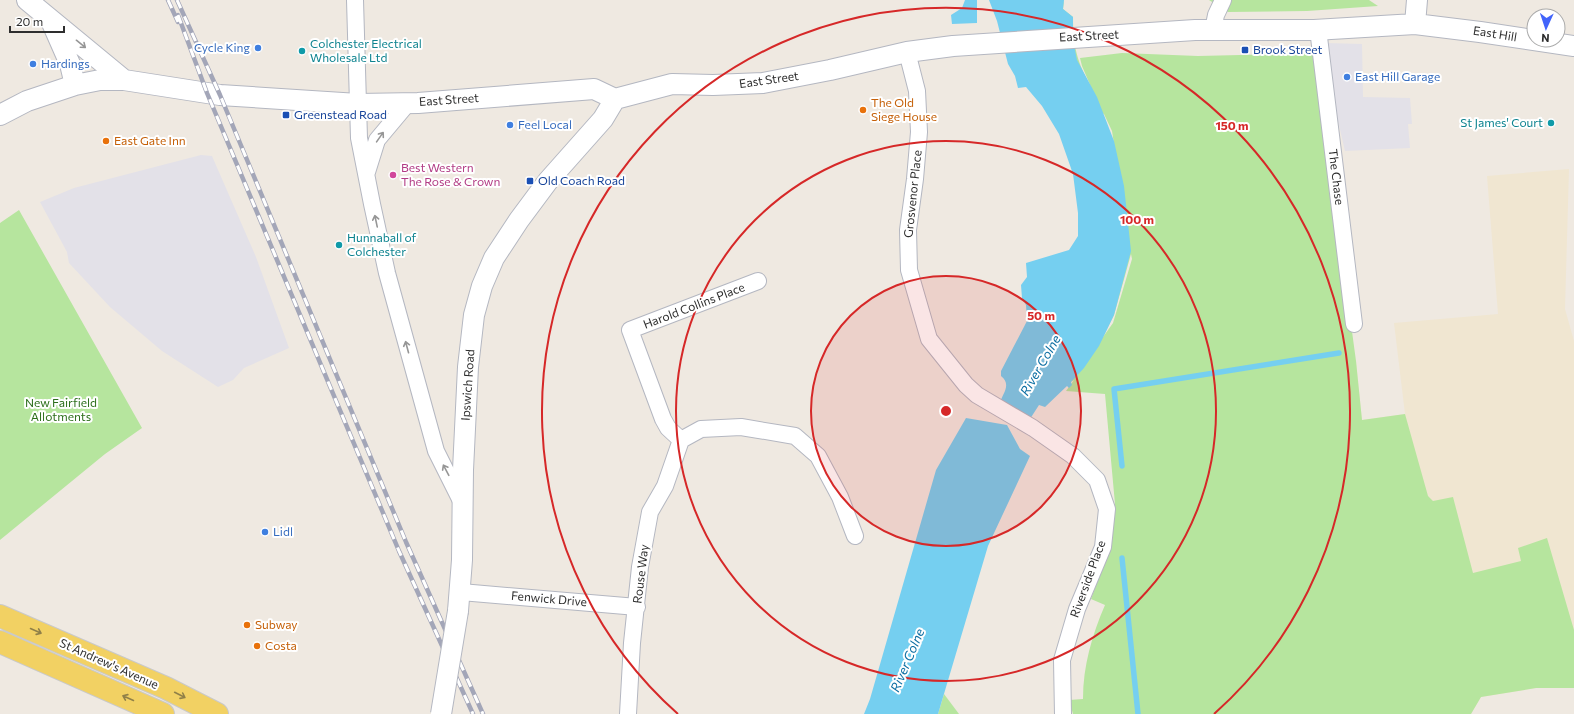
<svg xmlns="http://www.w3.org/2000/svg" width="1574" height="714" font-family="Commissioner,sans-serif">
<rect width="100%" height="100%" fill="#efe9e1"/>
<path fill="#e3e1e8" d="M1325 43 1362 44 1363 97 1410 98 1412 124H1408L1410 148 1345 151 1335 108 1334 89 1327 66Z
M201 155 212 156 256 257 289 348 244 368 233 380 218 387 162 351 110 307 69 263 67 252 40 202 74 188Z"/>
<path fill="#f0e6d1" d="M1569 169 1565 309 1574 341V688H1536L1481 697 1471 714H1158L1356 361 1362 420 1405 414 1394 323 1498 314 1487 176Z"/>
<path fill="#b6e59e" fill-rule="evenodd" d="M1064 0 1063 9 1073 17C1073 46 1077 62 1091 87L1082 66 1080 58 1122 53 1198 56 1277 54 1314 51 1356 361 1362 420 1405 414 1428 496 1433 501 1453 497 1473 573 1521 561 1518 548 1547 538 1574 630V688H1536L1481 697 1471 714H1073L1069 700 1083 699C1083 666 1092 635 1105 605L1091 599 1112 541 1115 504 1105 394 1066 391 1074 380 1071 382 1130 248 1112 131 1104 114 1098 112 1042 62ZM1131 254 1132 259 1113 323 1103 337 1114 315Z
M1209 0H1369L1378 6 1307 11 1228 12Z
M19 210 142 428 105 454 0 540V223Z
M944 694 959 714H938Z"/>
<path fill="#75cff0" d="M965 0H977V23L952 24 951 15 962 8Z
M989 0H1064L1063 9 1073 17V40L1077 60 1097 97 1114 141 1124 186 1131 251 1114 315 1099 346 1084 368 1071 382 1072 385 1069 388 1067 386 1045 407 1039 405 1030 419 1000 402C1004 392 1011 384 1001 376V371L1027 321 1026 305 1022 298 1021 285 1027 277 1026 263 1069 250 1078 236V213L1073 174 1059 134 1042 106 1026 87 1018 88 1015 76 1008 64 997 21Z
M966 418 1007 425 1020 449 1030 456 988 546 938 714H864L870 699 936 470Z"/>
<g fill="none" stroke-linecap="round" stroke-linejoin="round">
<path stroke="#75cff0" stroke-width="5.5" d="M1122 466 1114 389 1339 353
M1122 558 1138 714"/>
<defs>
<path id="minor" d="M355 0 359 138 372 204 387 273 436 451 462 503
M1318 29 1354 324
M1213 30 1216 15 1223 0
M907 52 917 91 919 132 915 179 908 230 909 270 929 339 966 385 977 395 1033 428 1073 456 1097 480 1107 509 1103 547 1077 609 1062 660 1063 714
M367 172 377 140 408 103
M681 440 668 428 663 419 630 330 758 281
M461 592 637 607
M628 714 632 643 640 567 650 512 665 486 681 440 701 429 741 427 795 436 818 456 840 497 855 536"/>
<path id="tertiary" d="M27 0 124 80
M52 23 70 64 75 85
M1415 24 1417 0
M0 115 27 101 75 85 100 80H124L220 95 358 104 418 103 594 89 615 99 672 84 713 85 763 83 830 70 907 52 953 46 1195 30H1314L1415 24 1480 32 1574 46
M458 611 462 560 463 470 468 367 474 315 482 286 494 258 519 220 548 181 603 119 615 99"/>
<path id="primary" d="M0 616 166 688 217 714
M0 642 163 714"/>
</defs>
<use href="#minor" stroke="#b4b7c1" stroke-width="18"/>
<use href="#tertiary" stroke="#b4b7c1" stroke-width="22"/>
<use href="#primary" stroke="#c9c9c9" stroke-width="24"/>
<use href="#minor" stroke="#fff" stroke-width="16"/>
<use href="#tertiary" stroke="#fff" stroke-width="20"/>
<use href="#primary" stroke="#f2d163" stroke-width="22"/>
<defs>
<path id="rail" d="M168 0 178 22
M177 0 220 95 406 542 483 714
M178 15 207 93 399 551 473 714"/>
</defs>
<use href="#rail" stroke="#a3a6b8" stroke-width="4.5"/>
<use href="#rail" stroke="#fff" stroke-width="3" stroke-dasharray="9" stroke-linecap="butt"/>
<defs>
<path id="tertiary-bridge" d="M441 714 458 611"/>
</defs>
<use href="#tertiary-bridge" stroke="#b4b7c1" stroke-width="22" stroke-linecap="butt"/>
<use href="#tertiary-bridge" stroke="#fff" stroke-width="20"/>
</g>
<defs><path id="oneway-shaft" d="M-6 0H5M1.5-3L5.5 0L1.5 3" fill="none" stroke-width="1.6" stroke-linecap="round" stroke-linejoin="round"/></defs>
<g stroke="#969696">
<use href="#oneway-shaft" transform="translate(81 44) rotate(39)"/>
<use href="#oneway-shaft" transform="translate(380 137) rotate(-55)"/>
<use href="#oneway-shaft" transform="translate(376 221) rotate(-102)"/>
<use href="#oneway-shaft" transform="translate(407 347) rotate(-105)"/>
<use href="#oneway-shaft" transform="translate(446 470) rotate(-118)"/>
</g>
<g stroke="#908048">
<use href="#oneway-shaft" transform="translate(36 631) rotate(24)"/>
<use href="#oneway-shaft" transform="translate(180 695) rotate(27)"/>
<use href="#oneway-shaft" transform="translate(128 698) rotate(-156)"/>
</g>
<circle cx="946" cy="411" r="135" fill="#d62828" fill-opacity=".12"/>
<g fill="none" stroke="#d62828" stroke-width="2">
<circle cx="946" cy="411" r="135"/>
<circle cx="946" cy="411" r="270"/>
<path d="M678 714A404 404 0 1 1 1214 714"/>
</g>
<g fill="#3f7fe0" stroke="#fff" stroke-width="1.5">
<circle cx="258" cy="48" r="4"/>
<circle cx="33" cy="64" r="4"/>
<circle cx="1347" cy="77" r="4"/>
<circle cx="510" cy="125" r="4"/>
<circle cx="265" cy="532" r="4"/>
</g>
<g fill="#1a4fb4" stroke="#fff" stroke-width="1.5">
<rect x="1241" y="46" width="8" height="8" rx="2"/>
<rect x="282" y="111" width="8" height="8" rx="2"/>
<rect x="526" y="177" width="8" height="8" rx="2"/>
</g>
<g fill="#0f9aa8" stroke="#fff" stroke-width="1.5">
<circle cx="302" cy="51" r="4"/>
<circle cx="1551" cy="123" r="4"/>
<circle cx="339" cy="245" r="4"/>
</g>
<g fill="#e8710a" stroke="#fff" stroke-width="1.5">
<circle cx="863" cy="110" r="4"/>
<circle cx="106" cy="141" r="4"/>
<circle cx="247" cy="625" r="4"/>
<circle cx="257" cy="646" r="4"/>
</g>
<circle fill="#d1479c" stroke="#fff" stroke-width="1.5" cx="393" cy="175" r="4"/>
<g text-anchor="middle" stroke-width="4" stroke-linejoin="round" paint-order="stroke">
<g font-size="12" fill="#2e2e2e" stroke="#fff">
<text transform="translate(1495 34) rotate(9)" y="4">East Hill</text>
<text transform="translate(1089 36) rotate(-3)" y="4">East Street</text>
<text transform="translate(769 80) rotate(-8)" y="4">East Street</text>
<text transform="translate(449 100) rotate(-4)" y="4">East Street</text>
<text transform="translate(1336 177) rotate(83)" y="4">The Chase</text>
<text transform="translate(913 194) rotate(-84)" y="4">Grosvenor Place</text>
<text transform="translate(694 306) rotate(-21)" y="4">Harold Collins Place</text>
<text transform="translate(468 385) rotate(-86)" y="4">Ipswich Road</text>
<text transform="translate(641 574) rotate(-83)" y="4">Rouse Way</text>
<text transform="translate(1088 579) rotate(-70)" y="4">Riverside Place</text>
<text transform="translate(549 599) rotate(5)" y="4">Fenwick Drive</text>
<text transform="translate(109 664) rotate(24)" y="4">St Andrew's Avenue</text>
</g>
<g font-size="12" fill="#0d838f" stroke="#fff" text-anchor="start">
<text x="310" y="48">Colchester Electrical<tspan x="310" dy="14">Wholesale Ltd</tspan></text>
<text x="1543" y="127" text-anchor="end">St James' Court</text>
<text x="347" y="242">Hunnaball of<tspan x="347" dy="14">Colchester</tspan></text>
</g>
<g font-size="12" fill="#366cbe" stroke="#fff" text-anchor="start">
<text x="250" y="52" text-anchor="end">Cycle King</text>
<text x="41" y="68">Hardings</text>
<text x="1355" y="81">East Hill Garage</text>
<text x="518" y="129">Feel Local</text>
<text x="273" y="536">Lidl</text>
</g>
<g font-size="12" fill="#164399" stroke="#fff" text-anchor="start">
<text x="1253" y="54">Brook Street</text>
<text x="294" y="119">Greenstead Road</text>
<text x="538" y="185">Old Coach Road</text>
</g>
<g font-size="12" fill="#c56008" stroke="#fff" text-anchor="start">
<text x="871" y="107">The Old<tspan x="871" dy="14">Siege House</tspan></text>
<text x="114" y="145">East Gate Inn</text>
<text x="255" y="629">Subway</text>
<text x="265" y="650">Costa</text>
</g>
<g font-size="12" fill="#b23c85" stroke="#fff" text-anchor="start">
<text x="401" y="172">Best Western<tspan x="401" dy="14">The Rose &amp; Crown</tspan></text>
</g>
<g font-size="12" fill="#2c6e1b" stroke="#fff">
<text x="61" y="407">New Fairfield<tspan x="61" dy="14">Allotments</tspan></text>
</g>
<g font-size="13" font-style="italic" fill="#0d6fa3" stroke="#fff">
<text transform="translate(1040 365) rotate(-60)" y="5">River Colne</text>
<text transform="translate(907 660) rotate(-67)" y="5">River Colne</text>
</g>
</g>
<circle cx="946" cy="411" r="6" fill="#d62828" stroke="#fff" stroke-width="2"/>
<g font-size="12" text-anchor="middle" font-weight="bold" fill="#d62828" stroke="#fff" stroke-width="4" stroke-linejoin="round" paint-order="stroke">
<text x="1232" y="130">150 m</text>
<text x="1137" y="224">100 m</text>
<text x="1041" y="320">50 m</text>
</g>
<g transform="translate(1546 28) rotate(183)"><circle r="19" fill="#ffffff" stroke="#ababab"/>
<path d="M0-3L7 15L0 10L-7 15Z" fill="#4264fb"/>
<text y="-6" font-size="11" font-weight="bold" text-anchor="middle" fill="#2e2e2e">N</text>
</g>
<path d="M10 26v6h54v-6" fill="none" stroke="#2e2e2e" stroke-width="2"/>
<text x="16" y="26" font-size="12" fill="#2e2e2e" stroke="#ffffff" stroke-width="3" paint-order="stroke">20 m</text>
</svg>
